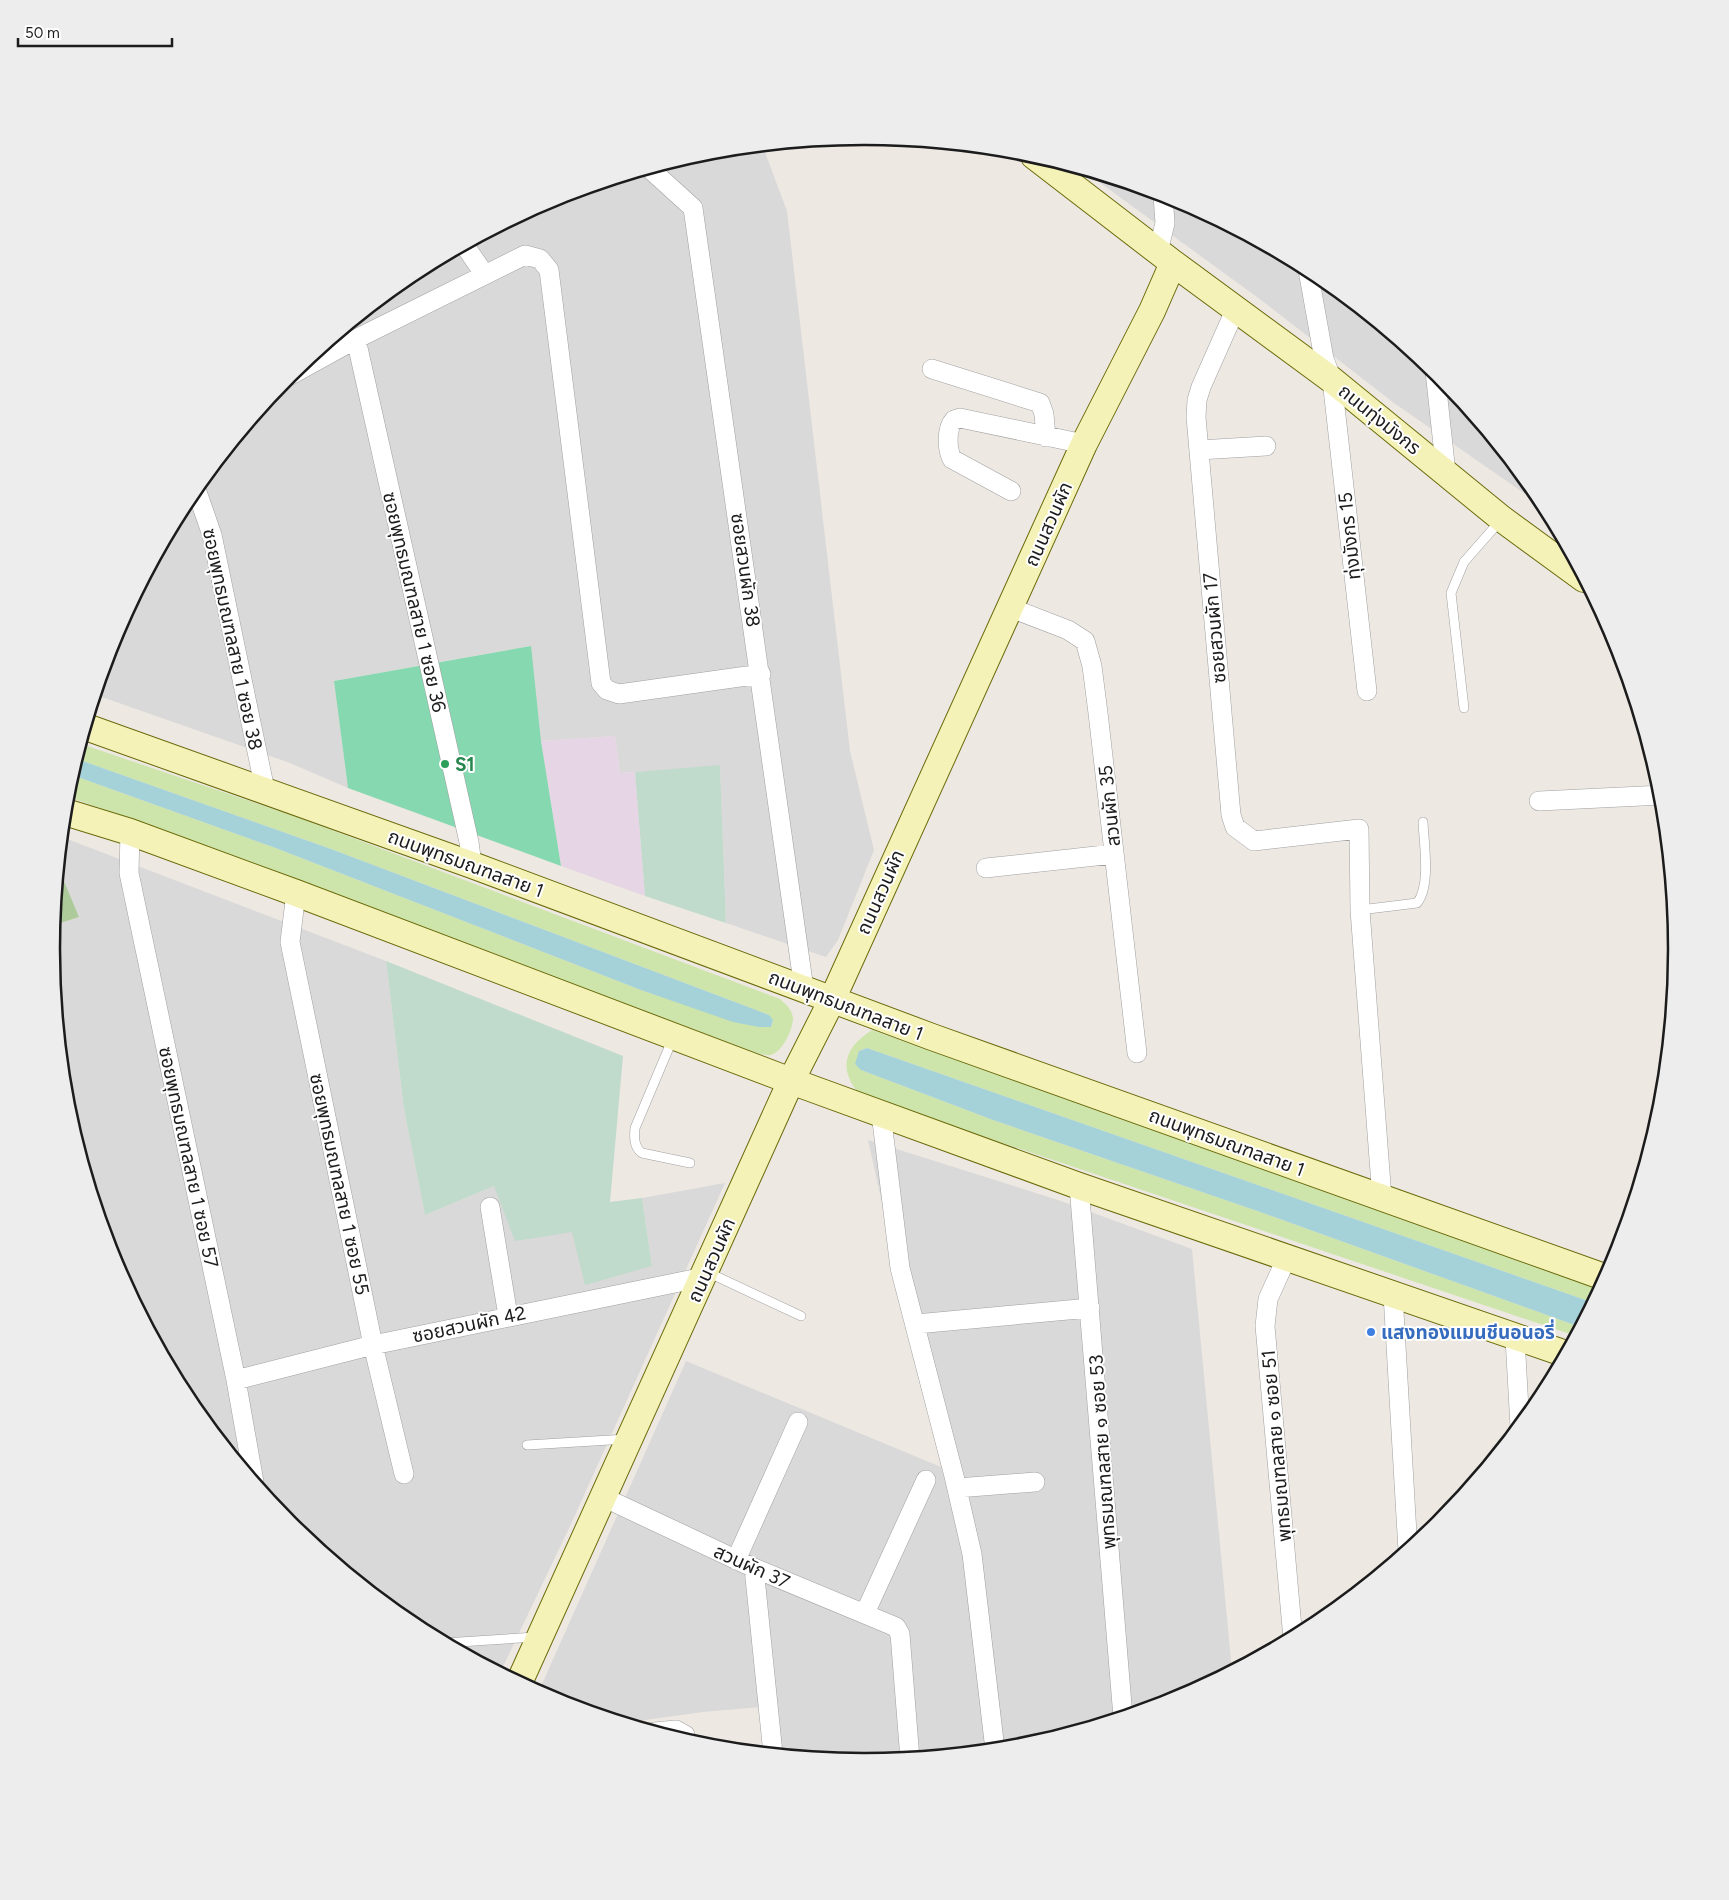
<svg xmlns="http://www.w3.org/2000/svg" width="1729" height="1900" font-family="Figtree,'Noto Sans Thai',sans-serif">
<rect width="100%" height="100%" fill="#ede8e2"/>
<path fill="#dad9d9" d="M763 147 787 211 850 751 874 850 838 940 826 957 726 923 720 766 620 773 615 736 541 741 530 646 334 681 348 788 290 763 96 695 113 639 188 498 290 375 413 274 554 199 706 152Z
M1084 171 1176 199 1317 274 1440 375 1541 498 1547 509 1394 403 1261 300Z
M62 837 386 961 404 1109 425 1215 494 1186 572 1232 652 1266 642 1198 725 1183 571 1524 500 1673 412 1626 289 1525 188 1402 113 1261 67 1108 51 950 54 925 79 917 59 869Z
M868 1140 1058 1200 1192 1249 1232 1671 1175 1701 1023 1748 864 1763 765 1753 761 1707 703 1712 623 1723 553 1701 538 1693 686 1361 941 1467Z"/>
<path fill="#e6d5e4" d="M615 736 620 773 635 772 645 896 561 866 541 741Z"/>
<path fill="#cde5ab" d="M81 744 297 817 780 999C786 1004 793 1011 793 1019 792 1031 783 1051 771 1055 764 1056 754 1052 748 1050L258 865 66 796 72 775 273 847 641 990 759 1027H771L773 1021 769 1015 331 849 77 759Z
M872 1030 1601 1290 1594 1303 867 1048 859 1051 861 1070 993 1120 1266 1214 1580 1327 1576 1336 860 1095C837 1068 845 1047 872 1030Z"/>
<path fill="#adca9a" d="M59 869 79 917 54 925Z"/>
<path fill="#c0dacc" d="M720 765 726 923 645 896 635 772Z
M386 961 623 1056 610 1202 642 1198 652 1266 585 1285 572 1232 515 1241 494 1186 425 1215 404 1109Z"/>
<path fill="#85d8af" d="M531 646 541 741 561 866 348 788 334 681Z"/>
<path fill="#a5d2d8" d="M77 759 331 849 769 1015 773 1020 771 1027H759L733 1022 641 990 273 847 72 775Z
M867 1048 1594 1303 1580 1327 1266 1214 993 1120 861 1070 855 1064 859 1051Z"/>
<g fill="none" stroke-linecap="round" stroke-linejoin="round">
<defs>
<path id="lane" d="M1464 708 1451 593 1464 562 1500 521
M1360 910 1417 903C1431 886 1424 844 1423 822
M673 1038 635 1128C634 1138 634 1147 642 1153L690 1163
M707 1272 801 1316
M527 1445 627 1439
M444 1643 536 1637"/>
<path id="street" d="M650 169 693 208 804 989
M465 246 485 275
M1158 252 1165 223 1163 195
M1308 270 1324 359 1332 380 1367 691
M1236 308 1201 387 1197 400 1196 417 1231 815 1235 827 1254 841 1359 829 1360 910 1382 1198
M356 339 469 842 472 865
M932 369 1040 403 1044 414 1046 437
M1435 371 1446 473
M289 376 356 339 525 255 540 259 549 270 601 683 607 690 619 694 761 674
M1199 450 1266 446
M196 489 212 535 265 790
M1011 491 952 459C947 449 946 429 954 420L960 418 1084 444
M1011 608 1068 630 1085 641 1092 666 1098 713 1137 1053
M1539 801 1663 795
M130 832 129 873 236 1380 254 1482
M986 868 1114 854
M296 893 290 942 373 1345 404 1474
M1678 949V951
M881 1113 900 1268 954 1476 972 1554 995 1750
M1079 1186 1123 1717
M490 1207 508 1316
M1287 1257 1268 1299 1265 1326 1293 1639
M1393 1294 1408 1551
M916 1324 1090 1308
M1515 1338 1520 1427
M236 1380 373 1345 704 1277
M957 1488 1035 1482
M603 1497 754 1568 896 1627 900 1634 910 1759
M736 1560 798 1422
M754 1568 773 1754
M865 1613 926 1480
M654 1732 676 1730 685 1735 686 1742"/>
<path id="secondary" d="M1173 263 1332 380 1502 519 1584 579
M86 727 472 865 932 1037 1607 1278
M65 812 130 832 296 893 791 1081 1079 1186 1566 1354
M519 1683 791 1081 832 1000 1084 444 1152 311 1173 263 1034 156"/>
</defs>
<use href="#lane" stroke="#a0a0a0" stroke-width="10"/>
<use href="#street" stroke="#a0a0a0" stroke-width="20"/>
<use href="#secondary" stroke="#6b6b0b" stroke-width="28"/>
<use href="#lane" stroke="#fff" stroke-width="9"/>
<use href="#street" stroke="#fff" stroke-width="19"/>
<use href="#secondary" stroke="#f5f2b8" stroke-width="26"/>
</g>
<circle fill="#2e9e5b" stroke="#fff" stroke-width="2" cx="445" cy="764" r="5"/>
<circle fill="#3f7fe0" stroke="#fff" stroke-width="2" cx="1371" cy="1332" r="5"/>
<g text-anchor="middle" stroke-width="4" stroke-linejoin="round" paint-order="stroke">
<g font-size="19" fill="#1c1c1c" stroke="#fff">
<text transform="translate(1380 419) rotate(39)" y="7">ถนนทุ่งมังกร</text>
<text transform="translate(1048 524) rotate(-66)" y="7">ถนนสวนผัก</text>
<text transform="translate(1349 536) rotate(-96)" y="7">ทุ่งมังกร 15</text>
<text transform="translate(746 570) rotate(82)" y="7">ซอยสวนผัก 38</text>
<text transform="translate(415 602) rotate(77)" y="7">ซอยพุทธมณฑลสาย 1 ซอย 36</text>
<text transform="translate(1214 628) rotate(-95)" y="7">ซอยสวนผัก 17</text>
<text transform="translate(233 639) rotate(78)" y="7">ซอยพุทธมณฑลสาย 1 ซอย 38</text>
<text transform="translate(1109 806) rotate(-96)" y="7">สวนผัก 35</text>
<text transform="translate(466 863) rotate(20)" y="7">ถนนพุทธมณฑลสาย 1</text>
<text transform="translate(880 892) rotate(-66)" y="7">ถนนสวนผัก</text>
<text transform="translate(846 1005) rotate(21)" y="7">ถนนพุทธมณฑลสาย 1</text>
<text transform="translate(1227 1142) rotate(20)" y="7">ถนนพุทธมณฑลสาย 1</text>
<text transform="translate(189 1157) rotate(78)" y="7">ซอยพุทธมณฑลสาย 1 ซอย 57</text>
<text transform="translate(340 1184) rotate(78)" y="7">ซอยพุทธมณฑลสาย 1 ซอย 55</text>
<text transform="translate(711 1260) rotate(-66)" y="7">ถนนสวนผัก</text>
<text transform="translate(469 1324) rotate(-12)" y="7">ซอยสวนผัก 42</text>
<text transform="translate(1276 1446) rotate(-95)" y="7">พุทธมณฑลสาย ๑ ซอย 51</text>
<text transform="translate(1102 1452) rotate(-94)" y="7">พุทธมณฑลสาย ๑ ซอย 53</text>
<text transform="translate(752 1566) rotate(24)" y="7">สวนผัก 37</text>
</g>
<g font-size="19" font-weight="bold" fill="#27864d" stroke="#fff" text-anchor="start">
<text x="455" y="771">S1</text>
</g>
<g font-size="19" font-weight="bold" fill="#366cbe" stroke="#fff" text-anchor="start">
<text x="1381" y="1339">แสงทองแมนชีนอนอรี่</text>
</g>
</g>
<path d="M0 0H1729V1900H0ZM60 949a804 804 0 1 1 1608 0a804 804 0 1 1-1608 0Z" fill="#ededed" fill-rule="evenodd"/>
<path fill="none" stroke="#1c1c1c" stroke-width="2.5" d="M60 949a804 804 0 1 1 1608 0a804 804 0 1 1-1608 0Z"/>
<path d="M18 38v8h154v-8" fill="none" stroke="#1c1c1c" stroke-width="2.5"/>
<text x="25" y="38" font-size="15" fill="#1c1c1c" stroke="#ffffff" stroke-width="4" paint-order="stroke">50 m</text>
</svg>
